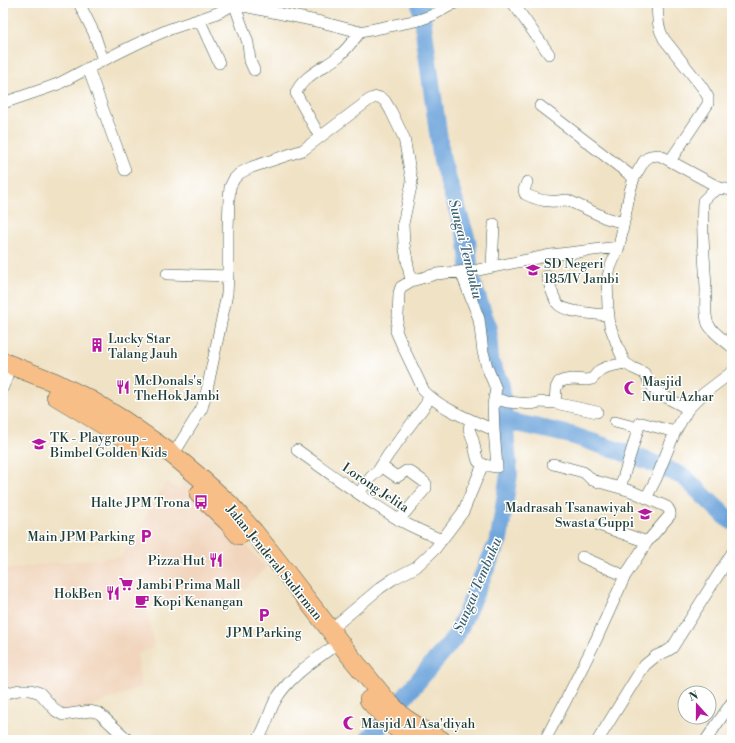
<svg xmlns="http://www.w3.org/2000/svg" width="735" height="743" font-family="'Libre Bodoni',serif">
<rect width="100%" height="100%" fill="#fff"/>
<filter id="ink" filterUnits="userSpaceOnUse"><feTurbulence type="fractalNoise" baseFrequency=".025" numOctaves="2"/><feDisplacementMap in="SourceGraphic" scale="8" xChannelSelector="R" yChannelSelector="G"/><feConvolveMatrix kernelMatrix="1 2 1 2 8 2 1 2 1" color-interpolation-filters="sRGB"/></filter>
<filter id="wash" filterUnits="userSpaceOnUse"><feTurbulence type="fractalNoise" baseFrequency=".012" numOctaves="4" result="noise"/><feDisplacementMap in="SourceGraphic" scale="16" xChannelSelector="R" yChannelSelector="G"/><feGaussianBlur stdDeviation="0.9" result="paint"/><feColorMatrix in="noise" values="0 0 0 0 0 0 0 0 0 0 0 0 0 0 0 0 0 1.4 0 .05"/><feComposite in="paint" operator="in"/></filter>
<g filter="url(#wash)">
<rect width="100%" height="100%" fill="#f0e2c5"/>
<path fill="#f1d5bd" d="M185 481 218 512 266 568 231 602 215 600 209 597 147 608 154 646 150 649 137 654 141 687 74 712 57 711 39 685 3 687V570L53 563 93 559 121 557 166 482 179 489Z"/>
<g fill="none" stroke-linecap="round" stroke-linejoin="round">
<path stroke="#6da4db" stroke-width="18" d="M503 420 571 435 646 460 684 477 726 517 732 521
M368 740 456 636 499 539 509 474 501 385 490 361 488 327 470 277 467 240 442 161 420 3"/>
</g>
</g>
<g filter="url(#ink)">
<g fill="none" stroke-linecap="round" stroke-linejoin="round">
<defs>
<path id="minor" d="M79 3 94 33 103 60
M234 3 248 43 250 61 254 70
M513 3 549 54
M657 3C658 17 657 27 664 39L702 87 708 97V104L670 161
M199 19 219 63
M88 68 125 170
M3 103 47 88 58 84C93 66 127 47 163 32 186 22 213 18 234 4L321 22 360 32 419 20 433 15 455 3
M540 106 634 178
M320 137 299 99 296 93C302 76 326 67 339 56 347 49 353 41 360 32
M527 182 524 190 525 194C533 198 541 201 550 201 556 202 561 200 567 200L606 218 624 223
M732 190 720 188 711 193 703 201C701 231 705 260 706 290 706 300 704 314 708 324 713 333 724 340 732 347
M492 267 494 224
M461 272 479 319 483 352 487 367 496 389 493 404 494 430
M167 274 228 276
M547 276C550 285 552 295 557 303 564 313 596 314 609 315
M3 387 7 376
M494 398 507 402 532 404 540 402 555 403 597 412
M555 403 556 388 559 382 565 380 573 379 586 380 592 379 600 370 607 367 625 363
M688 409 662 395 654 389 644 373 633 368 625 363 620 352 610 326 608 308 607 280 610 268 619 247 630 191 634 178 644 161 650 156 659 155 720 188
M471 420 469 429 473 440 476 454 478 461 483 465 497 467 494 430C471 420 441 409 424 391L403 347 396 331 398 316 399 293 401 287 411 281 436 274 478 270 551 255 619 247
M615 422 638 428
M297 450C331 474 365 500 401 521 414 528 428 534 442 540
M173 455 202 408 207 390 227 294 228 276V230L229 199 230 187 234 179 240 173 252 167 303 150 369 100 373 98 377 97 381 98 385 101 391 111 404 138 412 182 403 224 404 244 411 281
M553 464 583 472 586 474 592 480 631 491 667 507C669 510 671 511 670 515L647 542
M381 466 397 477 406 471H409L423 481 426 484V488L399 520
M620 488 640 423H642L675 432
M359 493 371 477 378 471 388 455 426 404 429 396
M646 498 656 479 675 432 688 409 703 394 732 372
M582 557 625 576
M330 630 380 588 393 579 416 567 435 549 463 512 483 464
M3 694 19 690H31L40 693 56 711 63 715 90 711 99 713 128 740
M257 740C266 729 268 715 274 703 286 680 309 664 330 649
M545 740 565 702 596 640 625 576 647 542 599 525
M598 740 638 675 645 665 656 656 667 651 672 648 732 553
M706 740 732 702"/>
<path id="trunk" d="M3 362 54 382 92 401 123 420 173 455 198 476 229 504 254 532 274 557 351 657 386 700 404 718 432 736 441 740
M56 396 142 448
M199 494 228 522 239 535
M369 700 376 708 395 727 414 740"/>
</defs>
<use href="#minor" stroke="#3e564a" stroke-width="12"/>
<use href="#trunk" stroke="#3e564a" stroke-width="20"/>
<use href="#minor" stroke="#fff" stroke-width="11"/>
<use href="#trunk" stroke="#f7be88" stroke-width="19"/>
</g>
</g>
<defs>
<symbol id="school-bare" viewBox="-9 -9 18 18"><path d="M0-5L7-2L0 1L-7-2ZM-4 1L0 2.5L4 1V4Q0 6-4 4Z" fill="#b5179e" stroke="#fff" stroke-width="2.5" paint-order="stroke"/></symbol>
<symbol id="building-bare" viewBox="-9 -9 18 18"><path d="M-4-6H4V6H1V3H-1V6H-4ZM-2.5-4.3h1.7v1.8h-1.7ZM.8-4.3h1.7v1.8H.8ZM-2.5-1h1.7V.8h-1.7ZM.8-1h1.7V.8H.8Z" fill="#b5179e" stroke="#fff" stroke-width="2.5" paint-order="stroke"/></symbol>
<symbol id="restaurant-bare" viewBox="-9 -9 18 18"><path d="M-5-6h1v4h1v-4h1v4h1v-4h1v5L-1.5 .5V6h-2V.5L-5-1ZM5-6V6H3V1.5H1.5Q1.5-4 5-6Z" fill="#b5179e" stroke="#fff" stroke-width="2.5" paint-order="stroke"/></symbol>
<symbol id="mosque-bare" viewBox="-9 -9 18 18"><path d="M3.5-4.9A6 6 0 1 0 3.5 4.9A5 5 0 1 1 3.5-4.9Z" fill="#b5179e" stroke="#fff" stroke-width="2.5" paint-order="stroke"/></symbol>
<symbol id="bus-bare" viewBox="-9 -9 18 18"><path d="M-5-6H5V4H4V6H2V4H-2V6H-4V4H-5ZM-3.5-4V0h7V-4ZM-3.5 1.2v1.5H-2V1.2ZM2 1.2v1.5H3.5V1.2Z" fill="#b5179e" stroke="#fff" stroke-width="2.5" paint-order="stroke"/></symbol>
<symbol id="parking-bare" viewBox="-9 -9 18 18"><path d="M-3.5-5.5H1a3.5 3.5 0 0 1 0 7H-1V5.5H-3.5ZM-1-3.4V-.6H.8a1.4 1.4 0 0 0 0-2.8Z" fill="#b5179e" stroke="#fff" stroke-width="2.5" paint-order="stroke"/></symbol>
<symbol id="supermarket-bare" viewBox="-9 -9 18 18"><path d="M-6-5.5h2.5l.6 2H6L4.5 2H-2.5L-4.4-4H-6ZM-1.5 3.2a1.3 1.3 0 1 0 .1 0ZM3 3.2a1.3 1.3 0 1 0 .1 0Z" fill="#b5179e" stroke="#fff" stroke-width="2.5" paint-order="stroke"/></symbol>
<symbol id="cafe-bare" viewBox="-9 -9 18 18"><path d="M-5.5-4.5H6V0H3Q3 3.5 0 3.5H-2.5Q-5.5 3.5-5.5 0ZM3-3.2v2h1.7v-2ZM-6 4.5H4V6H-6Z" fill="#b5179e" stroke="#fff" stroke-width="2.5" paint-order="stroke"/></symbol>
</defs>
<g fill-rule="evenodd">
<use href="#school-bare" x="523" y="260" width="20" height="20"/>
<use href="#building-bare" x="87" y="335" width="20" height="20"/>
<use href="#restaurant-bare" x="113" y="377" width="20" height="20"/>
<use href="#mosque-bare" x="621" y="378" width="20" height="20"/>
<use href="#school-bare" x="29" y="434" width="20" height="20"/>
<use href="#bus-bare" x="191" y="492" width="20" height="20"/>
<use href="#school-bare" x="635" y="504" width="20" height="20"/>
<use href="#parking-bare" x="136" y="526" width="20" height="20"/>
<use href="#restaurant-bare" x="206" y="550" width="20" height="20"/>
<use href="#supermarket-bare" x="116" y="574" width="20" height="20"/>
<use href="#restaurant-bare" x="103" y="583" width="20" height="20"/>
<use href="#cafe-bare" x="132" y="591" width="20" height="20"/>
<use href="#parking-bare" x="254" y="605" width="20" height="20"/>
<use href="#mosque-bare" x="340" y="713" width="20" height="20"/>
</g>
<g text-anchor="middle" stroke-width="3" stroke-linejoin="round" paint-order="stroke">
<g font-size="13" fill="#1f3d34" stroke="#fff" text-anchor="start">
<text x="544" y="268">SD Negeri<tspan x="544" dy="15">185/IV Jambi</tspan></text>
<text x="108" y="343">Lucky Star<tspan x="108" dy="15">Talang Jauh</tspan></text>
<text x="134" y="385">McDonals's<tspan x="134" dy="15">TheHok Jambi</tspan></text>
<text x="642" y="386">Masjid<tspan x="642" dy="15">Nurul Azhar</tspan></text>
<text x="50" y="442">TK - Playgroup -<tspan x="50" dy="15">Bimbel Golden Kids</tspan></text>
<text x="190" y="507" text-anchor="end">Halte JPM Trona</text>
<text x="634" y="512" text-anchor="end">Madrasah Tsanawiyah<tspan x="634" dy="15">Swasta Guppi</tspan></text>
<text x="135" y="541" text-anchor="end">Main JPM Parking</text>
<text x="205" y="565" text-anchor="end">Pizza Hut</text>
<text x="137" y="589">Jambi Prima Mall</text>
<text x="102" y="598" text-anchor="end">HokBen</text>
<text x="153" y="606">Kopi Kenangan</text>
<text x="264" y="637" text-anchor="middle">JPM Parking</text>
<text x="361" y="728">Masjid Al Asa'diyah</text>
</g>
<g font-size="13" fill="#1f3d34" stroke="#fff">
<text transform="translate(376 487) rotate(34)" y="5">Lorong Jelita</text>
<text transform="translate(275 562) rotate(51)" y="5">Jalan Jenderal Sudirman</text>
</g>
<g font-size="14" font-style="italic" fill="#3a616e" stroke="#fff">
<text transform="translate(466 249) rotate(76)" y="5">Sungai Tembuku</text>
<text transform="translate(477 585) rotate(-67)" y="5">Sungai Tembuku</text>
</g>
</g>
<rect width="735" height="743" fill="none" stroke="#fff" stroke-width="16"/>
<g transform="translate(697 705) rotate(339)"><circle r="19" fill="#ffffff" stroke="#a5b1ae"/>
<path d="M0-3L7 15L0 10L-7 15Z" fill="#b5179e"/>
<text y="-6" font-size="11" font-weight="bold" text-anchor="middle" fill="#1f3d34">N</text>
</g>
</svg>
